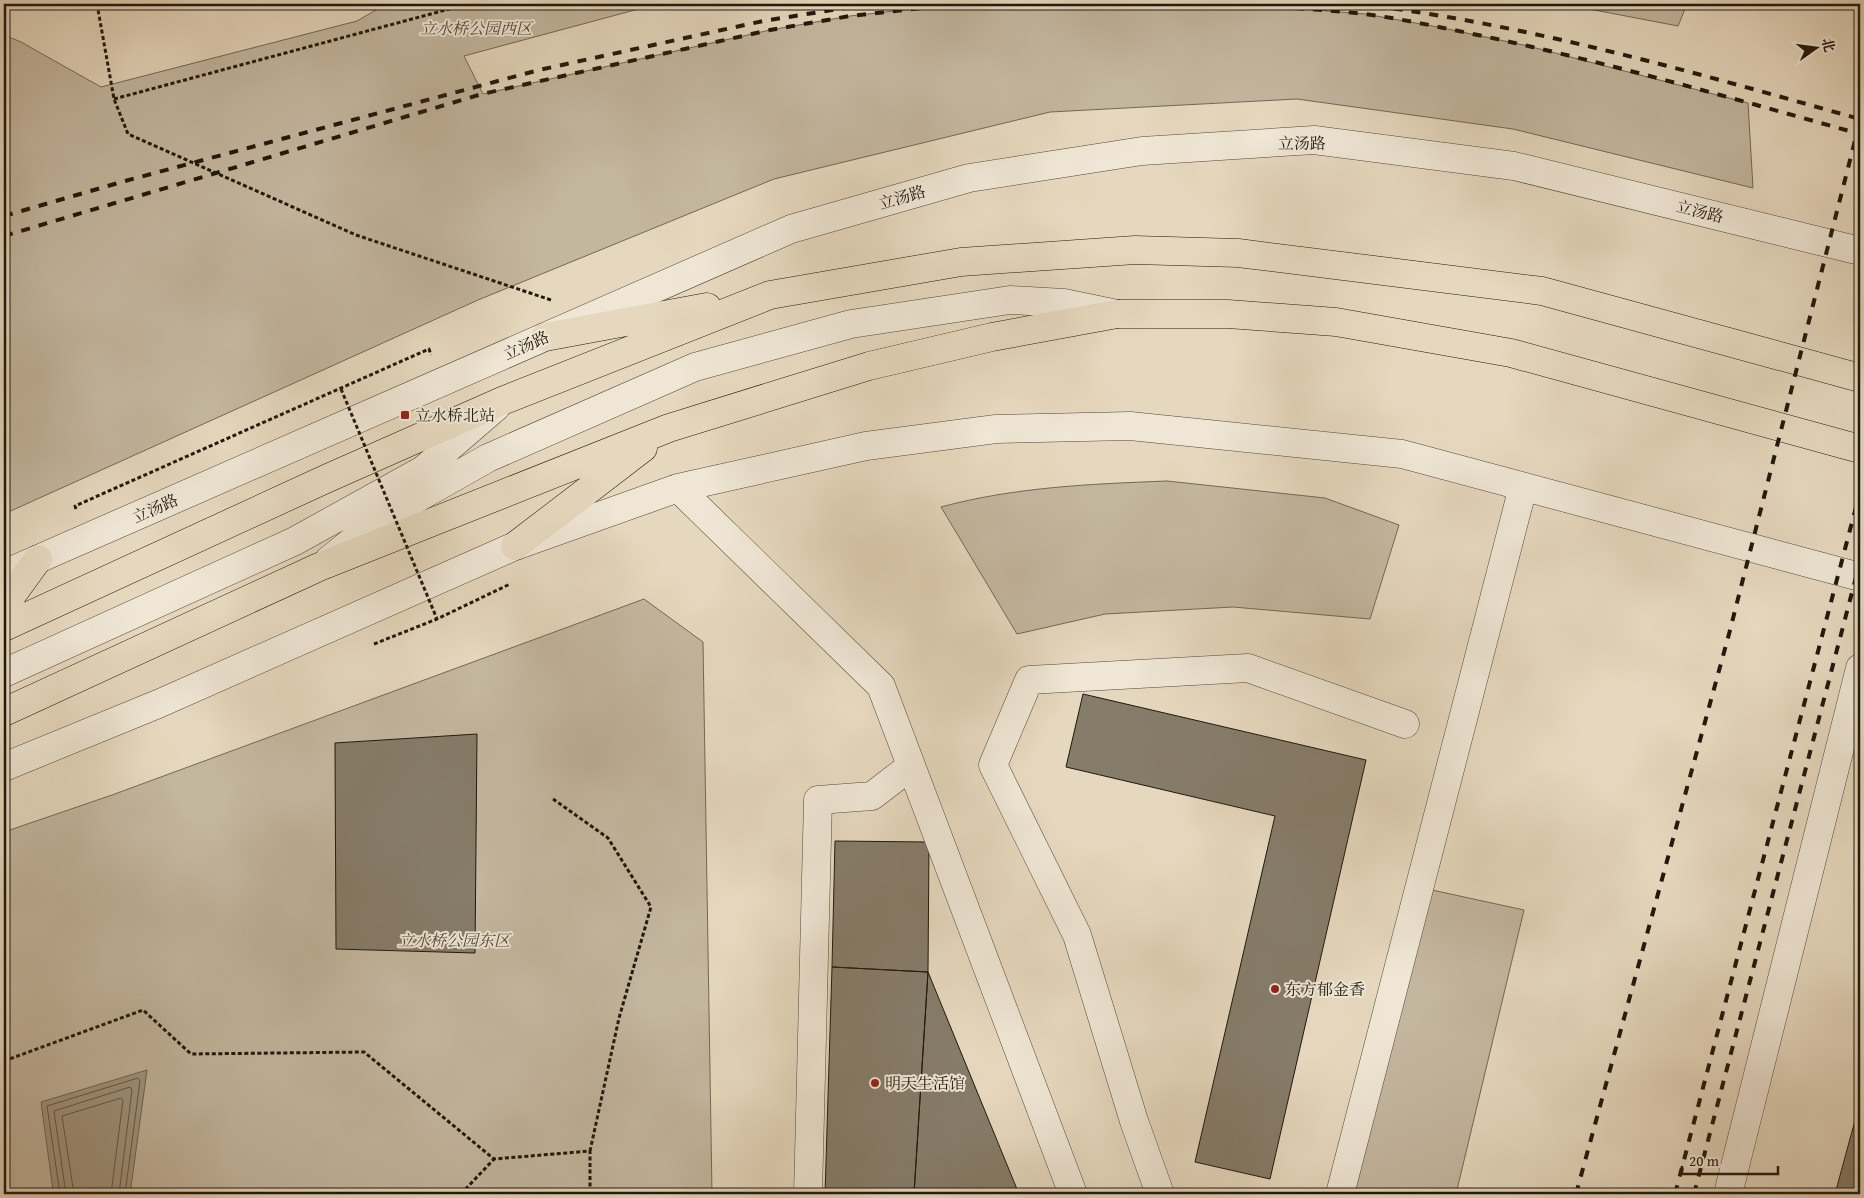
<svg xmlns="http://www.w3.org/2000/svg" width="1864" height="1198" font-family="'Gentium Book Plus','Noto Serif SC',serif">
<rect width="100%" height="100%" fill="#e6d8be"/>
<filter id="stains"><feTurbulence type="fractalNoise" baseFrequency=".004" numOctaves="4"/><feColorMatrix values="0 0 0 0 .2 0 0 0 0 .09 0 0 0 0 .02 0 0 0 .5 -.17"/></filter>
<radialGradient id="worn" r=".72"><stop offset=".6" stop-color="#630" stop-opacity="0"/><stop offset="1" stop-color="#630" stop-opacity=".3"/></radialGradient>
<path fill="#c4b7a0" stroke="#726857" d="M386 4H657L464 56 483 94 770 30 850 16 921 8 1036 4H1205L1279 7 1365 14 1438 27 1528 46 1748 103 1753 188 1513 129 1297 99 1050 112 774 179 478 300 4 514V35L21 42 101 87 357 21Z
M1563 4H1687L1678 26Z
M1167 481 1325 498 1399 525 1370 619 1233 607 1105 614 1017 634 941 507C1015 487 1091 484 1167 481Z
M644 599 703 642 712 1194H4V832L112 795Z
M1432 890 1524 910 1456 1194H1349Z"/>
<path fill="#a29782" stroke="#6e6454" d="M147 1070 130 1194H56L53 1190 41 1102Z"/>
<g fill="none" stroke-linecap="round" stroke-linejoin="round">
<path stroke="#605848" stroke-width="1" d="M60 1194 47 1106 138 1078 140 1081 125 1194
M66 1194 54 1111 130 1087 132 1090 119 1194
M74 1194 62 1116 121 1098 123 1100 111 1194"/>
</g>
<path fill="#867c6a" stroke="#1f180e" d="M1083 694 1366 760 1270 1179 1195 1162 1275 816 1066 767Z
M477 734 475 953 336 949 335 743Z
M835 841 929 842 928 972 832 967Z
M832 967 928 972 914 1194H825Z
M928 972 1019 1194H914Z
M1860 1102V1194H1835Z"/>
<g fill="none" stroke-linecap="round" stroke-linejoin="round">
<defs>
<path id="minor" d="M678 488 881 686 1073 1194
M329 560 355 539 419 497 488 458 695 367 851 324 1010 300 1064 303 1117 314
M4 574 791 229 969 178 1142 151 1314 140 1514 166 1860 251
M4 673 295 541 423 470 496 407
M4 767 158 704 515 546 678 488 866 446 996 429 1130 426 1402 454 1860 577
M808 1194 818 800 872 796 911 766
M1160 1194 1134 1121 1077 935 993 765 1029 680 1248 668 1405 724
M1340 1194 1523 487
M1728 1194 1860 668"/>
<path id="major" d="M545 337 707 307
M515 546 643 448
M4 606 38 559
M4 627 328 478 502 401 770 295 961 262 1135 250 1238 253 1542 291 1860 378
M4 712 319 567 669 428 869 366 992 337 1117 314H1228L1336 322 1511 353 1860 449"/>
</defs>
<use href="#minor" stroke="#51483a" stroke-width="29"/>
<use href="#major" stroke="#1f180e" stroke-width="29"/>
<path stroke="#1f180e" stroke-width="3" stroke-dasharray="4 2.5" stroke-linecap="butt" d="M97 4 114 99 128 134 356 235 551 300
M114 99 468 4
M76 509 75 506 429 349 431 355
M374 644 437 619 510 584
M553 799 608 838 651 907 619 1018 590 1151
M4 1061 143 1010 191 1054 364 1052 494 1159 590 1151V1194
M461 1194 494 1159"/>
<use href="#minor" stroke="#efe6d5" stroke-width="28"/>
<use href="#major" stroke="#e6d8be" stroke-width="28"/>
<path stroke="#1f180e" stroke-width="4" stroke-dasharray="9 9" stroke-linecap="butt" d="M1205 4C1258 6 1311 8 1364 14 1404 19 1443 28 1483 36 1610 63 1735 99 1860 134
M1358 4C1529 24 1695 73 1860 119
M4 216 125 181 539 70 763 21 870 4
M4 236 482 94 770 30 850 16 921 8 1036 4
M1576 1194 1729 634 1860 121
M1675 1194 1860 492
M1694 1194 1860 562"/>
<path stroke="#1f180e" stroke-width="3" stroke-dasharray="4 2.5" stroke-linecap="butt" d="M341 389 437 619"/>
</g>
<g fill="#8f2418" stroke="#efe6d5" stroke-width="2">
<rect x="400" y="410" width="10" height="10" rx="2.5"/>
<circle cx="1275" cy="989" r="5"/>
<circle cx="875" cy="1083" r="5"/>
</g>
<g text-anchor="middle" stroke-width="4" stroke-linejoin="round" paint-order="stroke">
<g font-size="16" font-style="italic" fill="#51483a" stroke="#efe6d5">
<text x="476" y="34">立水桥公园西区</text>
<text x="454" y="946">立水桥公园东区</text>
</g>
<g font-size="16" fill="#1f180e" stroke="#efe6d5">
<text x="1302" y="149">立汤路</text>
<text transform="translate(902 197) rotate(-16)" y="6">立汤路</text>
<text transform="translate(1700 211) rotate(14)" y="6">立汤路</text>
<text transform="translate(526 345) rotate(-24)" y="6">立汤路</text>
<text transform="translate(155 508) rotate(-24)" y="6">立汤路</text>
</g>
<g font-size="16" fill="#1f180e" stroke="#efe6d5" text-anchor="start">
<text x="415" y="421">立水桥北站</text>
<text x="1285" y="995">东方郁金香</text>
<text x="885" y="1089">明天生活馆</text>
</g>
</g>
<rect width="1864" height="1198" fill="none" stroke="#e6d8be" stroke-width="20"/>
<rect x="5" y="5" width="1854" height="1188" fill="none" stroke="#1f180e" stroke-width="2.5"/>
<rect x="10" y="10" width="1844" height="1178" fill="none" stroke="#1f180e"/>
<g transform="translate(1816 48) rotate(76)" stroke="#efe6d5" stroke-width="4" paint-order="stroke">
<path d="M0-4L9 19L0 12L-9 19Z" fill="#1f180e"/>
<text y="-8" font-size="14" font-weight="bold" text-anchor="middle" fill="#1f180e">北</text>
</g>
<path d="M1682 1166v8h96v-8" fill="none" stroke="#1f180e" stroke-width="2.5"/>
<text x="1689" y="1166" font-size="15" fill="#1f180e" stroke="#efe6d5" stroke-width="4" paint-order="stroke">20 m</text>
<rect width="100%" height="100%" filter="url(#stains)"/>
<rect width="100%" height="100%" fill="url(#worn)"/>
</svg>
